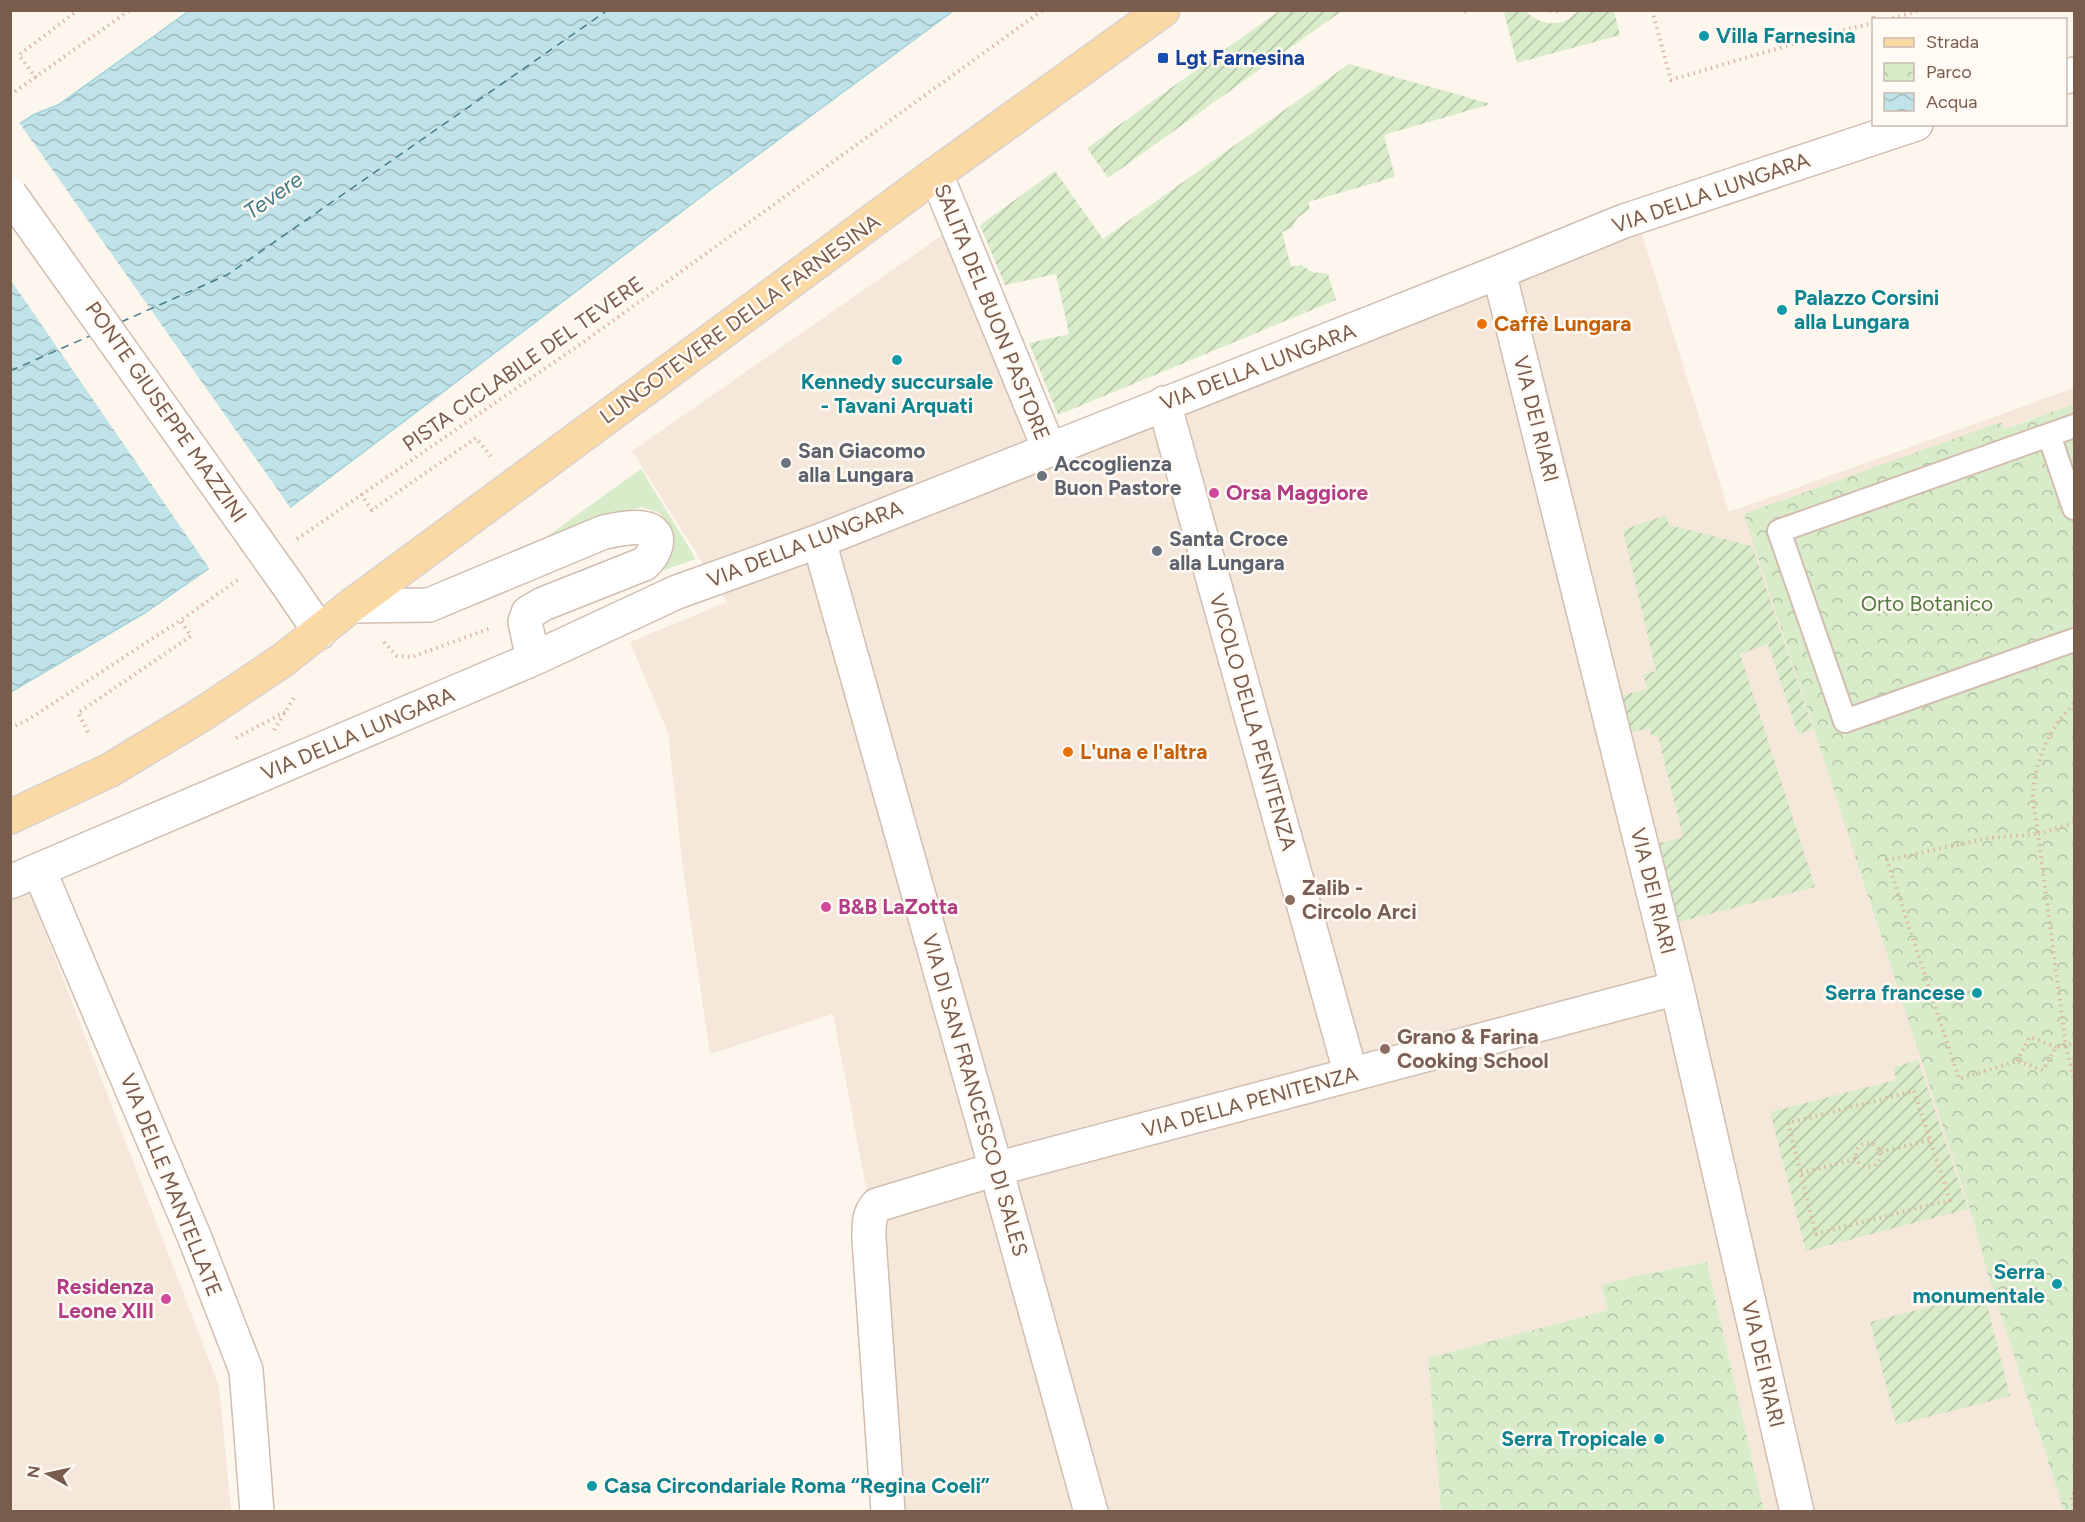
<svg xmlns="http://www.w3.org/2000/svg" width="2085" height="1522" font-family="Figtree,sans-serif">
<defs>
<pattern id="park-crowns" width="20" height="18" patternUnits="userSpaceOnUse" patternTransform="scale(1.5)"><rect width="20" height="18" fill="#d8ecc9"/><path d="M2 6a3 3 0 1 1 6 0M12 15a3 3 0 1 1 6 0" fill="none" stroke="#b4c2a5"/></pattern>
<pattern id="garden-furrows" width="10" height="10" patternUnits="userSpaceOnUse" patternTransform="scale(1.5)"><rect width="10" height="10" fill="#d8ecc9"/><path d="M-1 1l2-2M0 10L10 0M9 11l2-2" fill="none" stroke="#b4c2a5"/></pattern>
<pattern id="water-waves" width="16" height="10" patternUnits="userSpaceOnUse" patternTransform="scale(1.5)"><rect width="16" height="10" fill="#bfe3e8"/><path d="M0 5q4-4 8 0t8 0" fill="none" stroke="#a0bbbe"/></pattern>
</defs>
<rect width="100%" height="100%" fill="#fdf6ec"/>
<path fill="#f5e8da" d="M967 218 1052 439 1641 230 1729 512 2074 388V404L2003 429 2001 422 1972 1216 1988 1276 2064 1511H1764L1707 1262 1641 1275 1601 1286 1608 1310 1428 1358 1441 1511H887L867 1193 833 1014 710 1054 683 869 668 733 630 642 727 602 632 451Z
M28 887 219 1386 231 1511 11 1512 10 895Z"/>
<path fill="#d8ecc9" d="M641 469 696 559 656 573 672 542 670 526 660 513 642 507 621 513 520 556Z"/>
<path fill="url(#park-crowns)" d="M2074 404V1511H2064L1988 1276 1972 1216 1744 514 2001 422 2004 429Z
M1707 1262 1764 1511H1441L1428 1358 1608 1310 1601 1285 1641 1275Z"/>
<path fill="url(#garden-furrows)" d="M1279 11H1349L1339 13 1108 178 1087 148Z
M1512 11H1525C1537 22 1553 28 1569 19 1572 17 1576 12 1580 10 1586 8 1606 10 1614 11L1620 35 1517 63 1504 13Z
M1349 64 1491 104 1384 135 1395 177 1308 202 1310 209 1297 218 1292 228 1282 232 1291 267 1301 265 1312 272 1328 274 1336 300 1058 415 1029 343 1069 334 1056 274 1005 285 980 225 1055 171 1103 239Z
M1666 515 1669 525 1752 546 1813 729 1798 734 1768 644 1740 654 1815 887 1675 923 1656 844 1683 837 1658 736 1652 737 1649 728 1629 733 1620 696 1647 689 1643 674 1656 671 1623 530Z
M1918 1060 1968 1209 1806 1251 1770 1112 1896 1080 1893 1067Z
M1984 1293 2010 1396 1896 1425 1870 1322Z"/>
<path fill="url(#water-waves)" stroke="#a5d3da" stroke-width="1.5" d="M189 11H953L709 191 211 567 146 612 11 692V129L35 114 58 105Z"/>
<path fill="#fdf6ec" d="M18 121 292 510 211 571 10 279V126Z"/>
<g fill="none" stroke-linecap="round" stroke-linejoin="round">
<path stroke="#437c86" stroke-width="1.5" stroke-dasharray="8 6" stroke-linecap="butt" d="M121 322 227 275 608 10
M10 371 92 335"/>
<defs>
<path id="service" d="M2074 426 1779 531 1845 721 2074 640
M2049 435 2074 508"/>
<path id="minor" d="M2066 77 2074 74
M936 174 1049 449
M1499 272 1677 988 1797 1512
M1164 403 1351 1075
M819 541 996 1169 1091 1512
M351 606 429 605 604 532C616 530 630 526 643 528 666 531 655 555 644 564L543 604 528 613 525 622 533 659
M39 870 194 1236 246 1370 257 1512
M10 882 533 659 677 592 819 541 1499 272 1624 221 1916 124
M888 1512 869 1239C869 1226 868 1215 877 1205L996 1169 1677 988"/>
<path id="tertiary" d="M288 585 320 632"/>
<path id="primary" d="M10 817 110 770 201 715 283 660 351 606 515 485 936 174 1163 10"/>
</defs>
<use href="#service" stroke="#d1beb0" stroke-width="26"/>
<use href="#minor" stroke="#d1beb0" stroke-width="36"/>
<use href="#tertiary" stroke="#d1beb0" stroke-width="36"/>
<use href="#primary" stroke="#dad1cd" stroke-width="36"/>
<path stroke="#d9b8a5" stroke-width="4" stroke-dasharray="1.5 4.5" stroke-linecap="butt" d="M1544 10 1555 12 1561 10
M1652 10 1671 80 1830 33 1874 23
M1873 10 1874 20
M1464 12 1468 10
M1887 20 1920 10
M36 78 19 55 78 10
M10 95 130 10
M361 494 372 510 476 438 493 459
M297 539 585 341 1043 10
M384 642 397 656 412 657 491 628
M2074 704C2050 727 2036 758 2033 792 2032 805 2037 821 2038 834L1988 838 1887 860 1959 1079 2017 1061 2043 1070 2056 1047 2074 1043
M10 728 26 721 181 620 239 579
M274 730 294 698
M88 732 78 713 191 636 181 621
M236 738 285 712
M2074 823 2038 834 2066 1046 2074 1079
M2017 1061 2030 1037 2056 1047
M1914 1091 1950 1200 1816 1234 1788 1123Z
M1856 1155a12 12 0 1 1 24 0a12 12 0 1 1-24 0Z
M1881 1152 1930 1140
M1801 1173 1856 1159
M2074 1494 2071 1495 2074 1507"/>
<use href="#service" stroke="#fff" stroke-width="22"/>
<use href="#minor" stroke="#fff" stroke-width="33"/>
<use href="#tertiary" stroke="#fff" stroke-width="33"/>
<use href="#primary" stroke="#fbd9a5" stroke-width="33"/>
<defs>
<path id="tertiary-bridge" d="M10 194 288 585"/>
</defs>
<use href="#tertiary-bridge" stroke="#d1beb0" stroke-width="36" stroke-linecap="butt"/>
<use href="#tertiary-bridge" stroke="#fff" stroke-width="33"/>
</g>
<g fill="#0f9aa8" stroke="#fffaf3" stroke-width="2">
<circle cx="1704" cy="36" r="6"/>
<circle cx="1782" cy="310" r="6"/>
<circle cx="897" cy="360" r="6"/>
<circle cx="1977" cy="993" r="6"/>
<circle cx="2057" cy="1284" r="6"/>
<circle cx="1659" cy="1439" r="6"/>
<circle cx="592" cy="1486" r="6"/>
</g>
<rect fill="#1a4fb4" stroke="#fffaf3" stroke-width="2" x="1157" y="52" width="12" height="12" rx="3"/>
<g fill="#e8710a" stroke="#fffaf3" stroke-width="2">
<circle cx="1482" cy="324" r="6"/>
<circle cx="1068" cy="752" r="6"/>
</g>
<g fill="#6b7280" stroke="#fffaf3" stroke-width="2">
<circle cx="786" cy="463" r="6"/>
<circle cx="1042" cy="476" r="6"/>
<circle cx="1157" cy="551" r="6"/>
</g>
<g fill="#d1479c" stroke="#fffaf3" stroke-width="2">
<circle cx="1214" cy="493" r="6"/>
<circle cx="826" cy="907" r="6"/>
<circle cx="166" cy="1299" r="6"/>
</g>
<g fill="#8d6e63" stroke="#fffaf3" stroke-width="2">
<circle cx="1290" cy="900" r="6"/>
<circle cx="1385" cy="1049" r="6"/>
</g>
<g text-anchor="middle" stroke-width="5" stroke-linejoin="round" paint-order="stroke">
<g font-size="21" font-weight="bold" fill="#0d838f" stroke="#fffaf3" text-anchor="start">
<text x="1716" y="43">Villa Farnesina</text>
<text x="1794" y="305">Palazzo Corsini<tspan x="1794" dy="24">alla Lungara</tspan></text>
<text x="897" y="389" text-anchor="middle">Kennedy succursale<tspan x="897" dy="24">- Tavani Arquati</tspan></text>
<text x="1965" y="1000" text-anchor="end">Serra francese</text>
<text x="2045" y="1279" text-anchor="end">Serra<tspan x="2045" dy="24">monumentale</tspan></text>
<text x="1647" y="1446" text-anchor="end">Serra Tropicale</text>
<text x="604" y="1493">Casa Circondariale Roma “Regina Coeli”</text>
</g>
<g font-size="21" font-weight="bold" fill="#164399" stroke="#fffaf3" text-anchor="start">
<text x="1175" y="65">Lgt Farnesina</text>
</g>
<g font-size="21" fill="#7a5c4d" stroke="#fffaf3">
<text transform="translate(1711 193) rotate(-19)" y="7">VIA DELLA LUNGARA</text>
<text transform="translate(992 312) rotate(68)" y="7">SALITA DEL BUON PASTORE</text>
<text transform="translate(740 319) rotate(-36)" y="7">LUNGOTEVERE DELLA FARNESINA</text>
<text transform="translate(523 364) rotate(-35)" y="7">PISTA CICLABILE DEL TEVERE</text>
<text transform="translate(1258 367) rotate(-21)" y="7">VIA DELLA LUNGARA</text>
<text transform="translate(166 412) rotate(55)" y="7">PONTE GIUSEPPE MAZZINI</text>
<text transform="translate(1536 419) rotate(76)" y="7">VIA DEI RIARI</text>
<text transform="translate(805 544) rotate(-21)" y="7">VIA DELLA LUNGARA</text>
<text transform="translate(1253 722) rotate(74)" y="7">VICOLO DELLA PENITENZA</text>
<text transform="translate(358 734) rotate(-23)" y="7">VIA DELLA LUNGARA</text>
<text transform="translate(1653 891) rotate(76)" y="7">VIA DEI RIARI</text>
<text transform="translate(975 1095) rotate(74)" y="7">VIA DI SAN FRANCESCO DI SALES</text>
<text transform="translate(1250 1102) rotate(-15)" y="7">VIA DELLA PENITENZA</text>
<text transform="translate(171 1185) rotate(68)" y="7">VIA DELLE MANTELLATE</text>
<text transform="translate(1763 1364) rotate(77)" y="7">VIA DEI RIARI</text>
</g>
<g font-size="21" font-weight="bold" fill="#c56008" stroke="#fffaf3" text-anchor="start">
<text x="1494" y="331">Caffè Lungara</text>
<text x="1080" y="759">L'una e l'altra</text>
</g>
<g font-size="21" font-weight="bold" fill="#5b616d" stroke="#fffaf3" text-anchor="start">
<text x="798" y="458">San Giacomo<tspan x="798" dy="24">alla Lungara</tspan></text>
<text x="1054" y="471">Accoglienza<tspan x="1054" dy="24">Buon Pastore</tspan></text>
<text x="1169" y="546">Santa Croce<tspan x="1169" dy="24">alla Lungara</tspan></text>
</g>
<g font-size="21" font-weight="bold" fill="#b23c85" stroke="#fffaf3" text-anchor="start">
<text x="1226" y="500">Orsa Maggiore</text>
<text x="838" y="914">B&amp;B LaZotta</text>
<text x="154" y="1294" text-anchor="end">Residenza<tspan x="154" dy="24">Leone XIII</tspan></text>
</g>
<g font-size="21" fill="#537a41" stroke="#fffaf3">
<text x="1927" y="611">Orto Botanico</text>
</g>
<g font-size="21" font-weight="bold" fill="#785e54" stroke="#fffaf3" text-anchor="start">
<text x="1302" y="895">Zalib -<tspan x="1302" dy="24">Circolo Arci</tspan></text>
<text x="1397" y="1044">Grano &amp; Farina<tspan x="1397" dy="24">Cooking School</tspan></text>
</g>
<g font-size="22" font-style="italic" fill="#437c86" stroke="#fffaf3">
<text transform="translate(273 195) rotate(-35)" y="8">Tevere</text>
</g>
</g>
<rect width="2085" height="1522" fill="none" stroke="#7a5c4d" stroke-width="24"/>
<rect x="1872" y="18" width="195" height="108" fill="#fffaf3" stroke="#cabbb1" stroke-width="1.5"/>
<rect x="1884" y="38" width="30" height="9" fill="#fbd9a5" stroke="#cabbb1" stroke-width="1.5"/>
<text x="1926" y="48" font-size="18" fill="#7a5c4d">Strada</text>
<rect x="1884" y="63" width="30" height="18" fill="url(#park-crowns)" stroke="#cabbb1" stroke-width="1.5"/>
<text x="1926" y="78" font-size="18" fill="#7a5c4d">Parco</text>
<rect x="1884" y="93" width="30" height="18" fill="url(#water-waves)" stroke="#cabbb1" stroke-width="1.5"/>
<text x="1926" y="108" font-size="18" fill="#7a5c4d">Acqua</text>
<g transform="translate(48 1474) rotate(278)" stroke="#fffaf3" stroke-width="4.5" paint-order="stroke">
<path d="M0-4.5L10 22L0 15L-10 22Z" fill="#7a5c4d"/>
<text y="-9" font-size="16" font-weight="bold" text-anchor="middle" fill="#7a5c4d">N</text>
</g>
</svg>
